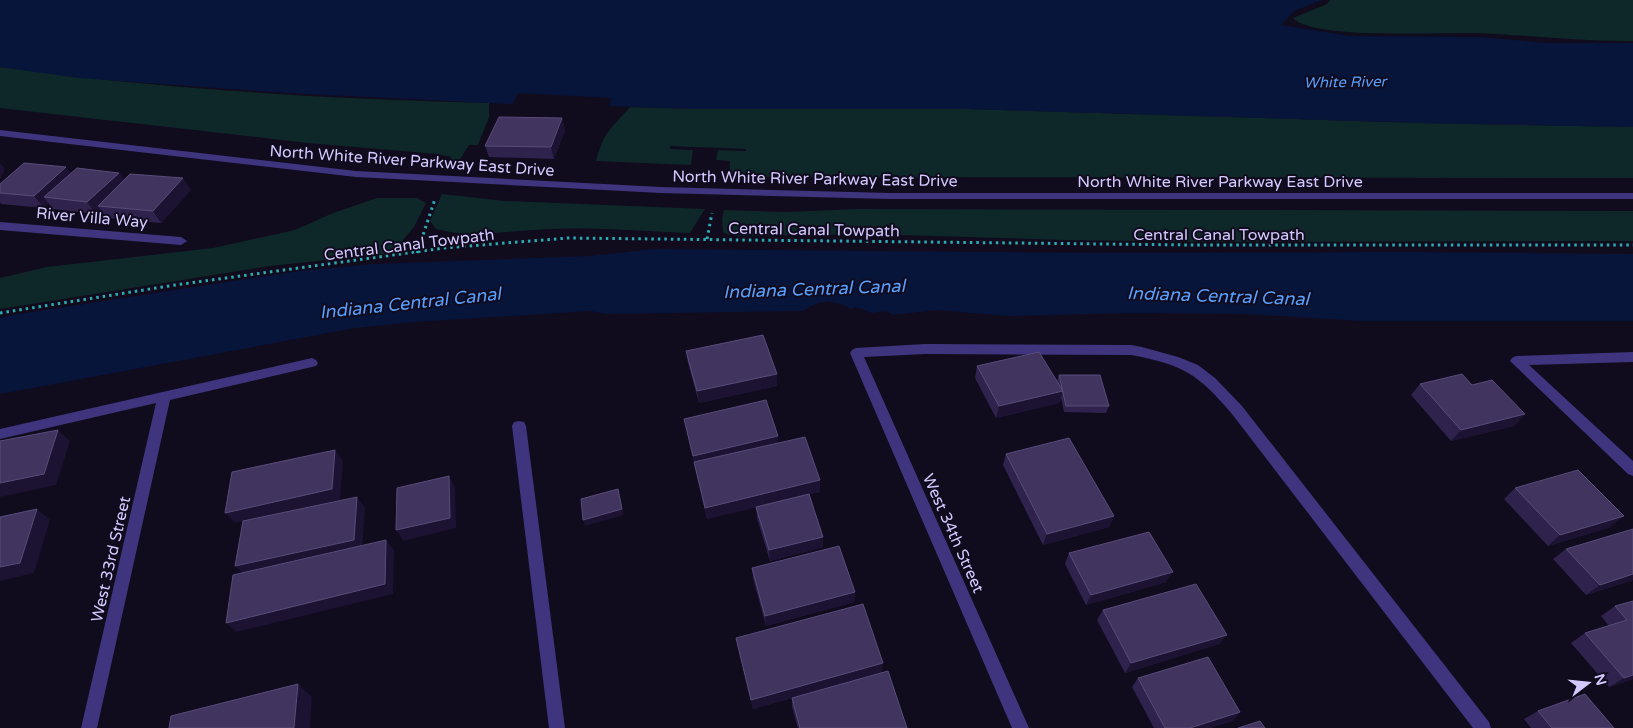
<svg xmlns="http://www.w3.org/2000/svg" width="1633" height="728" font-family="'Varela Round',sans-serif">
<rect width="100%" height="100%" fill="#110b1e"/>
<path fill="#0e2728" d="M1330 0H1633V41C1581 42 1529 35 1477 33 1444 32 1311 40 1293 18L1327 4Z
M0 67C162 89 326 99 489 103V117L478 145H469L459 161 449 162 451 157 437 154 308 143 0 108Z
M630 107 696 109H968L1423 123 1633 127V178L755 177 729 175 730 161 716 160 718 150 746 151V149L670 146V149L693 150 691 165 596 161C604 131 611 129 630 107Z
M442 194 505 201 705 209 690 233C644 231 597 227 551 229 513 230 472 239 436 229L430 221Z
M377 198H417L426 203 414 227 392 253 270 266 0 309V278L47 267 213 248 295 230 333 213Z
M858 209 1633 211V241L1218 242 1065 240 867 234 744 236 729 235 723 232 722 219 724 210 785 212Z"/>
<path fill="#08153b" d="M0 0H1322L1294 11 1281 25 1349 36 1478 37 1548 43H1633V127L1423 123 968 109H696L609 106 612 98 518 93 512 104 287 93 79 78 0 67Z
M654 249 1095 253 1403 252 1633 254V321H1361L1244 314 1133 313 1008 316 937 310 893 315 886 311 872 313 856 307 851 309C833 299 821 299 803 311L606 314 591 311 414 322 355 328 0 394V318L13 315 299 271 373 264 590 256Z"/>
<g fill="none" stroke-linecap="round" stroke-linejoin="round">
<path stroke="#2aacb2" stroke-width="3" stroke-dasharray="2.5 4" stroke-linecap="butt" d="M707 239 712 213
M417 253 435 199
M0 313 175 285 444 248 568 238 1193 245H1633"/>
<path fill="#3f357e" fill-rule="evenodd" d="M0 130 356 171 661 187 890 193H1633V199H890L661 193 356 177 0 136Z
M0 222 181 237 187 241 181 245 0 230Z
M925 344 1131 345 1142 347 1178 357 1198 365 1215 378 1242 406 1489 722 1491 728H1473L1232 414C1198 374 1184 365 1131 355L925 354 864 357 1029 728H1012L850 353 852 350 856 348Z
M1633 352V362L1529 365 1633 461V476L1628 474 1510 361 1512 358 1516 356Z
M312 358 316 360 318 363 316 366 170 400 97 728H81L156 403 0 439V429Z
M519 421 524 422 526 426 565 728H549L512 426 514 422Z"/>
</g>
<path fill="#2f234d" d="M562 118 565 130 554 159 489 157 485 146Z
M71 173H119L124 180 191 190 161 223 107 218 101 210 96 214 53 209 48 203 44 208 1 204 0 202V184Z
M686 351 777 386 699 403 688 363Z
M977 366 1057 381 1059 375 1109 406 1106 413 1064 412 1061 398 1059 403 996 418 975 378Z
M1420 384 1472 385 1525 414 1514 426 1451 441 1411 395Z
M684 419 778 443 820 492 809 494 823 537V547L770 561 757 518 756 507 707 519Z
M1006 454 1114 516 1109 527 1043 545 1003 465Z
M1515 488 1611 527 1548 546 1504 499Z
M1633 529V580L1586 595 1553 559 1566 549Z
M1069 553 1166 582 1086 605 1065 564Z
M752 568 855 592 854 602 766 626 753 578Z
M1633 601V679L1609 687 1571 643 1585 633 1609 626 1601 616 1615 606Z
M1103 610 1227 635 1219 644 1125 673 1097 620Z
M736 638 882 672 753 709 738 648Z
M1138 678 1240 712 1232 721 1210 728H1154L1132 687Z
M792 698 907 728H798L792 707Z
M1538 711 1614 728H1531L1524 719Z"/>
<path fill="#1c1232" d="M562 118 565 130 554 159 551 147Z
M0 163 5 169 0 180Z
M66 167 75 178 44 197 48 203 44 208 34 196Z
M119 173 128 185 98 206 101 210 96 214 87 202Z
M183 178 191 190 161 223 153 211Z
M777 374V386L699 403 697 391Z
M1063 391 1059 403 996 418 999 406Z
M1525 414 1514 426 1451 441 1461 430Z
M58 430 70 441 56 485 0 497V483Z
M778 436V448L695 467 693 456Z
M335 450 343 461 340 500 235 523 225 513Z
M449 476 455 488 456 528 403 541 396 530Z
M820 480V492L707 519 705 508Z
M618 489 624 515 585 526 583 520Z
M357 497 365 508 362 550 246 576 235 566Z
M37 509 50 520 34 573 0 581V567Z
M1114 516 1109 527 1043 545 1047 534Z
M1624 516 1611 527 1548 546 1560 535Z
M823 537V547L770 561 769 550Z
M386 540 394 550 393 594 236 632 226 623Z
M1173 572 1166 582 1086 605 1091 595Z
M1633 574V580L1586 595 1600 585Z
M855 592 854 602 766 626 765 616Z
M1227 635 1219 644 1125 673 1131 663Z
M883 663 882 672 753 709 751 700Z
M1633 675V679L1609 687 1624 678Z
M298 684 312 697 310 728H294Z
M1240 712 1232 721 1210 728H1190Z"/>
<path fill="#413560" stroke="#584c79" d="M499 117 562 118 551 147 485 146Z
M24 163 66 167 34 196 0 193V184Z
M77 168 119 173 87 202 44 197Z
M130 174 183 178 153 211 98 206Z
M763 335 777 374 697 391 686 351Z
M1039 352 1063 391 999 406 977 366Z
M1462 374 1472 385 1492 380 1525 414 1461 430 1420 384Z
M1059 375H1100L1109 406H1066Z
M766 400 778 436 693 456 684 419Z
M58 430 44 474 0 483V441Z
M805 437 820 480 705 508 694 462Z
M1069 438 1114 516 1047 534 1006 454Z
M335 450 332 489 225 513 232 472Z
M1578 470 1624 516 1560 535 1515 488Z
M449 476 450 518 396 530 397 488Z
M618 489 622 509 583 520 581 499Z
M809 494 823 537 769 550 756 507Z
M357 497 354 540 235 566 243 521Z
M37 509 20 563 0 567V517Z
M1633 529V574L1600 585 1566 549Z
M1149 532 1173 572 1091 595 1069 553Z
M386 540 385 584 226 623 233 575Z
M839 546 855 592 765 616 752 568Z
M1196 584 1227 635 1131 663 1103 610Z
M1633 601V675L1624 678 1585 633 1627 620 1615 606Z
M863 604 883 663 751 700 736 638Z
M1208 657 1240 712 1190 728H1165L1138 678Z
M888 671 907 728H800L792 698Z
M298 684 294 728H169L171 716Z
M1585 694 1614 728H1552L1538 711Z
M1260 721 1265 728H1238Z"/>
<g text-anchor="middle" stroke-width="4" stroke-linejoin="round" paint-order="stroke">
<g font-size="15" font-style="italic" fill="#57a0ff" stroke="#110b1e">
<text transform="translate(1345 82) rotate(-1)" y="5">White River</text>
</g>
<g font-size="16" fill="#d4c9ff" stroke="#110b1e">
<text transform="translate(412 160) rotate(4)" y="6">North White River Parkway East Drive</text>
<text transform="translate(815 178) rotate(1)" y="6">North White River Parkway East Drive</text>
<text x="1220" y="187">North White River Parkway East Drive</text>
<text transform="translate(92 217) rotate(5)" y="6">River Villa Way</text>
<text transform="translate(814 229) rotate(1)" y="6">Central Canal Towpath</text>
<text x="1219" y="240">Central Canal Towpath</text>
<text transform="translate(409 244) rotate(-7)" y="6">Central Canal Towpath</text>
<text transform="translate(954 533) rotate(66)" y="6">West 34th Street</text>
<text transform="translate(110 559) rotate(-77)" y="6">West 33rd Street</text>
</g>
<g font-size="18" font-style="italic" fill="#57a0ff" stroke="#110b1e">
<text transform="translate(814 289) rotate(-2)" y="6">Indiana Central Canal</text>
<text transform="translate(1218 296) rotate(2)" y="6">Indiana Central Canal</text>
<text transform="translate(410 303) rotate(-6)" y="6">Indiana Central Canal</text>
</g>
</g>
<g transform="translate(1588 683) rotate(74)" stroke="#110b1e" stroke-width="4" paint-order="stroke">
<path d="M0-4L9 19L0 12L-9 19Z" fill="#d4c9ff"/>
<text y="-8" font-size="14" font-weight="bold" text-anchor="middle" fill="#d4c9ff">N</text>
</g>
</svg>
